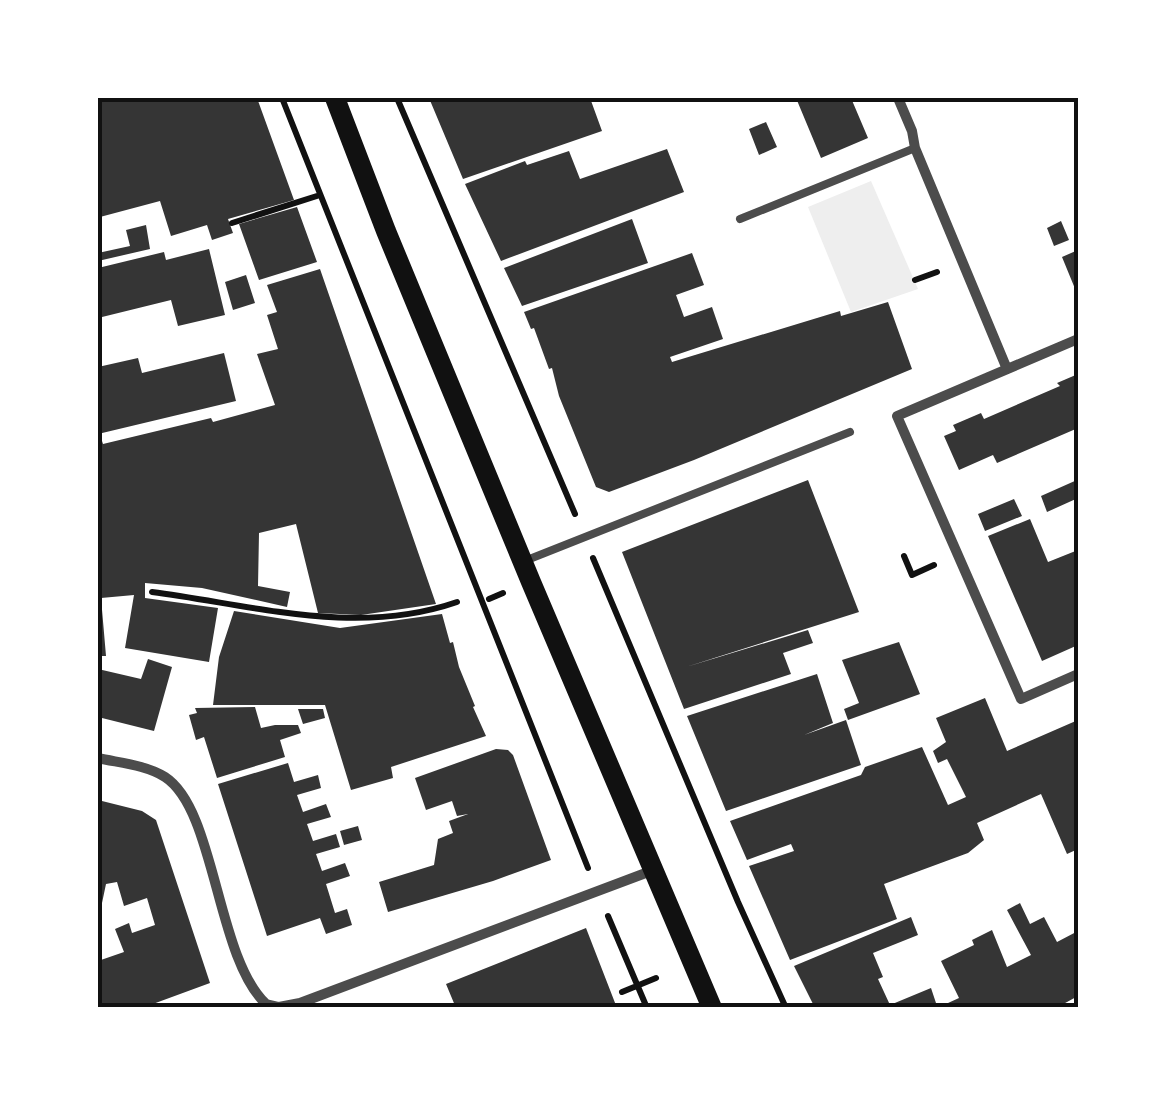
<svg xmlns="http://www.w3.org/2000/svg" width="1176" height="1105" font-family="'Alegreya Sans',sans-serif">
<rect width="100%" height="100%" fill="#fff"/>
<path fill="#eee" d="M871 181 918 289 851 312 808 207Z"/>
<path fill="#353535" d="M98 98H257L294 200 228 219 233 233 212 240 207 225 171 236 160 201 100 217Z
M429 98H590L602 131 463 179Z
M796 98H851L868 138 821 158Z
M766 122 777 147 759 155 749 129Z
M667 149 684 192 501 261 465 184 525 161 527 165 569 151 580 179Z
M297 207 317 262 259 280 239 224Z
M632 219 648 263 522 306 504 268Z
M1061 221 1069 240 1054 246 1047 228Z
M146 225 150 249 98 261V253L130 246 126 230Z
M209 249 225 315 178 326 171 300 98 318V268L164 252 166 260Z
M1078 250V296L1062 257Z
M692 253 704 285 676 295 684 317 712 307 723 339 670 357 672 362 840 311 841 316 888 302 912 369 694 460 609 492 596 487 559 396 552 368 549 369 534 328 531 329 524 312Z
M320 269 436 604 361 615 318 613 296 524 259 533 258 586 290 592 287 607 202 588 145 583V598L218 608 209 662 125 648 134 595 101 598 106 656H98V442L102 441 103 444 211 418 213 422 275 405 257 354 278 349 267 315 277 312 267 285Z
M246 275 255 303 233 310 225 282Z
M224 353 236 401 98 434V367L138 358 142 373Z
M1078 374V428L997 463 993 455 959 470 944 436 956 431 953 425 981 413 984 419 1060 386 1057 383Z
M808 480 859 612 686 667 808 630 813 643 783 653 791 674 684 709 622 552Z
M1077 480 1078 498 1047 512 1041 496Z
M1014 499 1022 516 985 531 978 514Z
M1030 519 1048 562 1078 550V645L1042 661 988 536Z
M234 611 340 628 442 614 450 643 453 642 459 667 475 706 473 707 486 736 391 767 393 778 351 790 325 705H213L219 657Z
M899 642 920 694 848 720 844 709 859 703 842 660Z
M148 659 172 667 154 731 98 717V669L141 679Z
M817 674 833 723 804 735 846 720 861 765 726 811 687 716Z
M985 698 1007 751 1078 720V778L1074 780 1078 790V849L1067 854 1041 794 977 823 984 840 968 853 884 884 897 919 790 960 749 866 794 851 791 844 747 860 730 821 861 775 865 767 922 747 948 805 966 797 947 759 938 763 933 751 946 742 936 718Z
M255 707 261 728 275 725H298L301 733 280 740 285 757 217 778 204 737 196 740 189 715 197 713 195 708Z
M298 709H323L325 718 303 724Z
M496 749 508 750 513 755 551 860 493 881 388 912 379 882 434 865 438 839 453 833 449 821 468 814 457 816 452 801 426 810 415 778Z
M288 763 294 782 318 775 321 788 297 795 303 812 326 804 331 817 307 824 313 841 336 834 340 847 316 854 322 871 345 863 350 876 326 884 335 913 347 909 352 925 326 934 320 918 267 936 218 784Z
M98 800 142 811 156 820 210 983 142 1008H98V961L124 952 115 929 129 923 132 933 155 925 147 898 124 906 117 882 106 884 102 903 98 902Z
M358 826 362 840 344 845 340 831Z
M1020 903 1030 924 1044 917 1057 942 1078 931V996L1056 1008H937L959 998 941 961 974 945 972 940 992 930 1007 967 1031 955 1007 910Z
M911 917 918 935 873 953 883 977 878 979 890 1005 931 988 936 1003 925 1008H815L794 966Z
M586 928 617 1008H456L446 984Z"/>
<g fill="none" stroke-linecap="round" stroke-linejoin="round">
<path stroke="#111" stroke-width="6" d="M282 98 588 868
M397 98 575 514
M232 223 320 195
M915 280 937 272
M904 556 912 575 934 565
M593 558 738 902 786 1008
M152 592C253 605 356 637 457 602
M489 599 503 593
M608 916 647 1008
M622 992 656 978"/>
<path stroke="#4c4c4c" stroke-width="8" d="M740 219 915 148
M527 560 850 432"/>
<path stroke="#4c4c4c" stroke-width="10" d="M898 98 912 131 915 148 1007 369
M1078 339 897 416 1021 699 1078 674
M98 758C120 763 146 765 165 777 216 810 216 957 266 1004
M266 1004 279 1007 300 1003 651 871"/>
<path stroke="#111" stroke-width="20" d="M335 98 386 231 531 582 712 1008"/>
</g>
<rect width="1176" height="1105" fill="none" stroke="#ffffff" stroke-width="200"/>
<rect x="100" y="100" width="976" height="905" fill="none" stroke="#111" stroke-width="4"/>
</svg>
